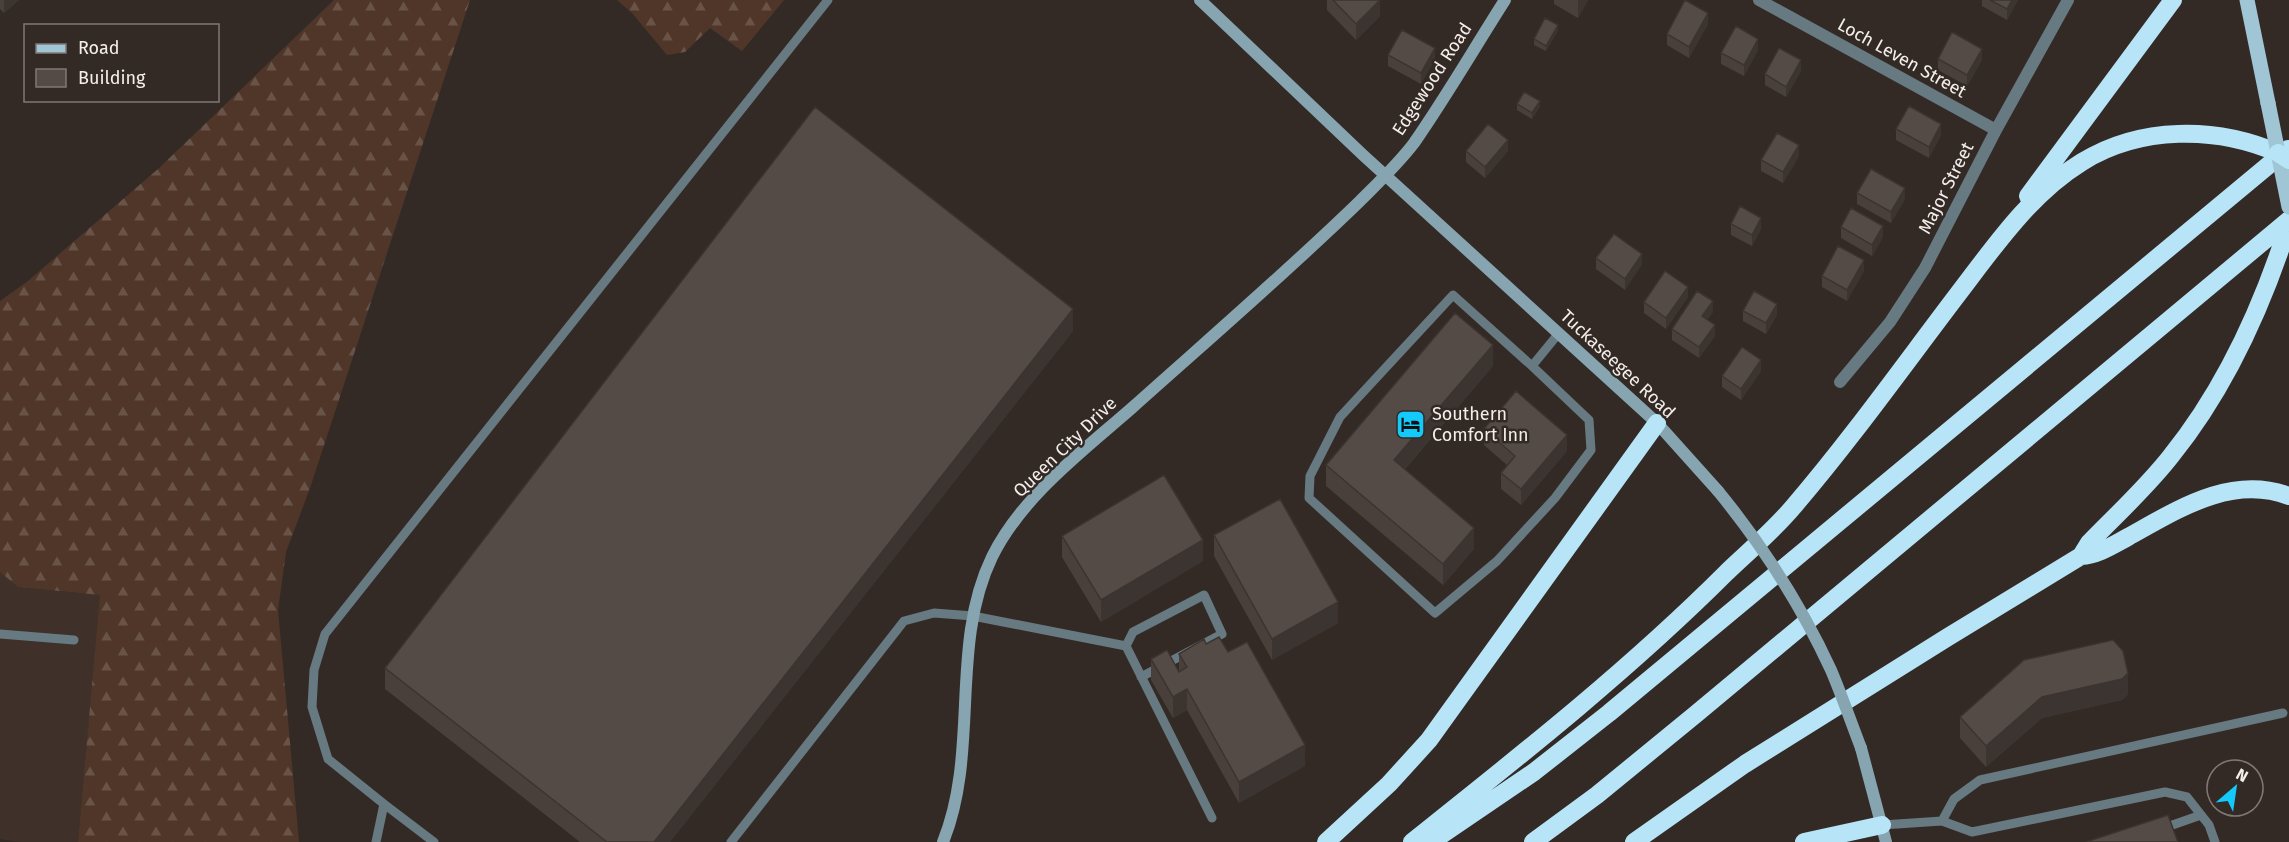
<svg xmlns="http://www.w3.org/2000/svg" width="2289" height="842" font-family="'Fira Sans',sans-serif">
<defs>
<pattern id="forest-firs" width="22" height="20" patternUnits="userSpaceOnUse" patternTransform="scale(1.5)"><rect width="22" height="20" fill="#4f3628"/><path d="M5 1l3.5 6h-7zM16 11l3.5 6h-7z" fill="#695347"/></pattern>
</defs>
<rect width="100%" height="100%" fill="#332a26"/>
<path fill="#3f3029" d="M0 572 18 587 101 595 78 842H21L0 839Z"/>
<path fill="url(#forest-firs)" d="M334 0H470L310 488 286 552 278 610 299 842H78L100 595 18 587 0 572V301L28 281 158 169Z
M617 0H784L742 51 710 28 685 52 667 55 632 13Z"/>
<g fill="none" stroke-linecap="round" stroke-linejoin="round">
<path stroke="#677981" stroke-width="9" d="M1532 366 1589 420 1591 450 1555 498 1497 561 1435 613 1309 498 1310 476 1340 417 1453 295 1532 366 1559 333
M0 634 74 640
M1126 646 1133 632 1204 595 1222 634 1141 677
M384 804 434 842
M1942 821 1972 832 2165 792 2187 797 2209 825 2215 842
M1882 825 1942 821 1954 799 1980 780 2283 713
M2161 829 2201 815
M376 842 384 804 328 759 312 707 314 670 325 634 828 0
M731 842 904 621 934 613 973 616 1126 646 1212 818"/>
<path stroke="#677981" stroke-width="12" d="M1759 0 1996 130
M1840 382 1890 322 1925 268 1996 130 2068 0"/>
<path stroke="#87a5b0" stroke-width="12" d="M1200 0 1363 155 1657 423 1718 491
M1861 748 1886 842
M943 842C980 751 949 646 992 557 1022 496 1083 451 1133 407 1209 339 1287 272 1360 201 1378 183 1399 163 1414 143 1446 97 1475 47 1505 0"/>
<path stroke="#a0c6d5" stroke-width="15" d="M2247 0 2268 103"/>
<path stroke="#b7e5f7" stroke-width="18" d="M2028 196 2173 0
M2081 556 2089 543C2117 514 2146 488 2171 456 2225 389 2263 305 2289 223
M1326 842 1389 784 1429 740 1657 423
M1412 842C1520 756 1629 670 1727 572 1749 551 1774 530 1794 506 1852 438 1904 365 1958 294 1994 247 2030 194 2082 162 2140 126 2216 126 2278 153
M1431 842 1534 772 1609 713 2288 149
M1533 842 1597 795 1696 714 2289 220
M1634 842 1745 764 1948 637 2081 556C2098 555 2113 545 2128 537 2177 510 2231 474 2289 496
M1804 842 1882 825"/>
<path stroke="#87a5b0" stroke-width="12" d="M1718 491C1763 546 1801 605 1831 670 1842 696 1851 722 1861 748"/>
<path stroke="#a0c6d5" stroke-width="15" d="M2268 103 2289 207"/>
<path stroke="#b7e5f7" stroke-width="18" d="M2278 153 2289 160"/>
</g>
<path fill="#49403c" d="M0 0H19L4 13 0 9Z
M1327 0H1380V16L1356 40 1327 10Z
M1554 0H1588L1578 18 1554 4Z
M1982 0H2018L2007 20 1982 6Z
M1708 24 1689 58 1667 45V34Z
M1558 30 1546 51 1534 45V39Z
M1758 50 1744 76 1721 64V53Z
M1388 55 1435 59 1421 84 1388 66Z
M1938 59 1982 60 1967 86 1938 70Z
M1801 71 1786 97 1765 85V74Z
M1517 104 1540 106 1532 119 1517 110Z
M1896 129 1941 135 1929 158 1896 140Z
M1466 151H1508L1485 178 1466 162Z
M1799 156 1783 183 1761 171V160Z
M1857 193 1905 199 1891 223 1857 204Z
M1731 224 1761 229 1752 246 1731 235Z
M1841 227 1883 237 1872 256 1841 238Z
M1596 258 1642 264 1625 290 1596 269Z
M1864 271 1847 301 1822 287V276Z
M1688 297 1666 329 1644 313V302Z
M1743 311 1777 315 1766 334 1743 321Z
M1713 312 1707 320 1715 336 1699 358 1672 340V329Z
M1073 331 670 842H580L385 689V668Z
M1493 366 1405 469 1474 549 1443 585 1326 486V465Z
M1761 371 1741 400 1722 387V376Z
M1484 429 1567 451 1521 505 1501 489V473L1507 465 1484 445Z
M1214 535 1338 623 1272 660 1214 556Z
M1062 536 1203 561 1101 622 1062 557Z
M1206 644 1228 652 1305 766 1239 803 1187 710 1173 718 1151 680V659L1179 672V654Z
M2128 694 2122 700 2042 718 1986 767 1960 738V717Z"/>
<path fill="#3c3431" d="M4 0H19L4 13Z
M1380 0V16L1356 40V24Z
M1579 0H1588L1578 18V1Z
M2012 0H2018L2007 20V9Z
M1708 13V24L1689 58V47Z
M1558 25V30L1546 51V46Z
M1758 39V50L1744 76V65Z
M1435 48V59L1421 84V73Z
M1982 49V60L1967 86V75Z
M1801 60V71L1786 97V87Z
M1540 101V106L1532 119V113Z
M1941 124V135L1929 158V147Z
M1508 140V151L1485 178V167Z
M1799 145V156L1783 183V172Z
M1905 188V199L1891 223V212Z
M1761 218V229L1752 246V235Z
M1883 226V237L1872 256V245Z
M1642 254V264L1625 290V279Z
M1864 260V271L1847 301V290Z
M1688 287V297L1666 329V318Z
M1713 301V312L1702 327V316Z
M1777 304V315L1766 334V323Z
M1073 309V331L670 842H654Z
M1715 325V336L1699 358V347Z
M1493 345V366L1394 481V460Z
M1761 360V371L1741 400V389Z
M1567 435V451L1521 505V489Z
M1474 528V549L1443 585V564Z
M1203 540V561L1101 622V600Z
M1338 602V623L1272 660V639Z
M2128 673V694L2122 700 2042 718 1986 767V746L2042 697Z
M1187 689V710L1173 718V697Z
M1305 745V766L1239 803V782Z"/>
<path fill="#554b46" stroke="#3c3431" stroke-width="1.5" d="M1333 0H1380L1356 24Z
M1685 0 1708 13 1689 47 1667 34Z
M1990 0H2012L2007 9Z
M1545 18 1558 25 1546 46 1534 39Z
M1736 26 1758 39 1744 65 1721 53Z
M1402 30 1435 48 1421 73 1388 55Z
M1952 32 1982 49 1967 75 1938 59Z
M1779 48 1801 60 1786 87 1765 74Z
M1524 92 1540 101 1532 113 1517 104Z
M1909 106 1941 124 1929 147 1896 129Z
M815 107 1073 309 654 842H607L385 668Z
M1488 124 1508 140 1485 167 1466 151Z
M1777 133 1799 145 1783 172 1761 160Z
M1871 169 1905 188 1891 212 1857 193Z
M1740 206 1761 218 1752 235 1731 224Z
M1851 208 1883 226 1872 245 1841 227Z
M1614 234 1642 254 1625 279 1596 258Z
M1838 246 1864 260 1847 290 1822 276Z
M1665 271 1688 287 1666 318 1644 302Z
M1697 291 1713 301 1702 316 1715 325 1699 347 1672 329Z
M1754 291 1777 304 1766 323 1743 311Z
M1455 313 1493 345 1394 460 1474 528 1443 564 1326 465Z
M1742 347 1761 360 1741 389 1722 376Z
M1516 391 1567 435 1521 489 1501 473 1515 456 1484 429Z
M1164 475 1203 540 1101 600 1062 536Z
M1280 499 1338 602 1272 639 1214 535Z
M1219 637 1228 652 1247 642 1305 745 1239 782 1187 689 1173 697 1151 659 1167 650 1179 672 1187 667 1179 654 1204 639 1206 644Z
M2113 640 2123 651 2128 673 2122 679 2042 697 1986 746 1960 717 2024 660Z
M2168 815 2178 842H2086Z"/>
<defs>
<symbol id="hotel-square" viewBox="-11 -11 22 22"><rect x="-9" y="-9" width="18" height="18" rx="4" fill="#13cafb" stroke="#332a26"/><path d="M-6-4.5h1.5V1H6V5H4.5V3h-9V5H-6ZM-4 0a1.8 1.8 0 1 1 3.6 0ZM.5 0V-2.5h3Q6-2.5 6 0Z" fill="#111"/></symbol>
</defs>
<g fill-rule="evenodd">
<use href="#hotel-square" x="1394" y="408" width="33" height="33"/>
</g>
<g text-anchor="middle" stroke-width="5" stroke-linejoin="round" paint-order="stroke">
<g font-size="18" fill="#f4eeeb" stroke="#332a26">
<text transform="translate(1902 58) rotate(29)" y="6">Loch Leven Street</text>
<text transform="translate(1432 79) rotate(-57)" y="6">Edgewood Road</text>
<text transform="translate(1946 188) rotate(-63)" y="6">Major Street</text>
<text transform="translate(1618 364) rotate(43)" y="6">Tuckaseegee Road</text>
<text transform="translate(1065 447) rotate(-44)" y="6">Queen City Drive</text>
</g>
<g font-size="18" fill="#f4eeeb" stroke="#332a26" text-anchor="start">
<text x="1432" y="420">Southern<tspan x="1432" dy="21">Comfort Inn</tspan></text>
</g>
</g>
<rect x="24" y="24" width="195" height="78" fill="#332a26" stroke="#807875" stroke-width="1.5"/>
<rect x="36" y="44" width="30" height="9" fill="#a0c6d5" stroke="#807875" stroke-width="1.5"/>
<text x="78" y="54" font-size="18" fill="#f4eeeb">Road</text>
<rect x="36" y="69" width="30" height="18" fill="#554b46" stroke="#807875" stroke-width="1.5"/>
<text x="78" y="84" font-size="18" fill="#f4eeeb">Building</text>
<g transform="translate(2235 788) rotate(29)"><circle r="28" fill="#332a26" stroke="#807875" stroke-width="1.5"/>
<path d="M0-4.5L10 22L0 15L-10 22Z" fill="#13cafb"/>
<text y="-9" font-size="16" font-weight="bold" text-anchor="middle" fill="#f4eeeb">N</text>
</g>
</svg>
